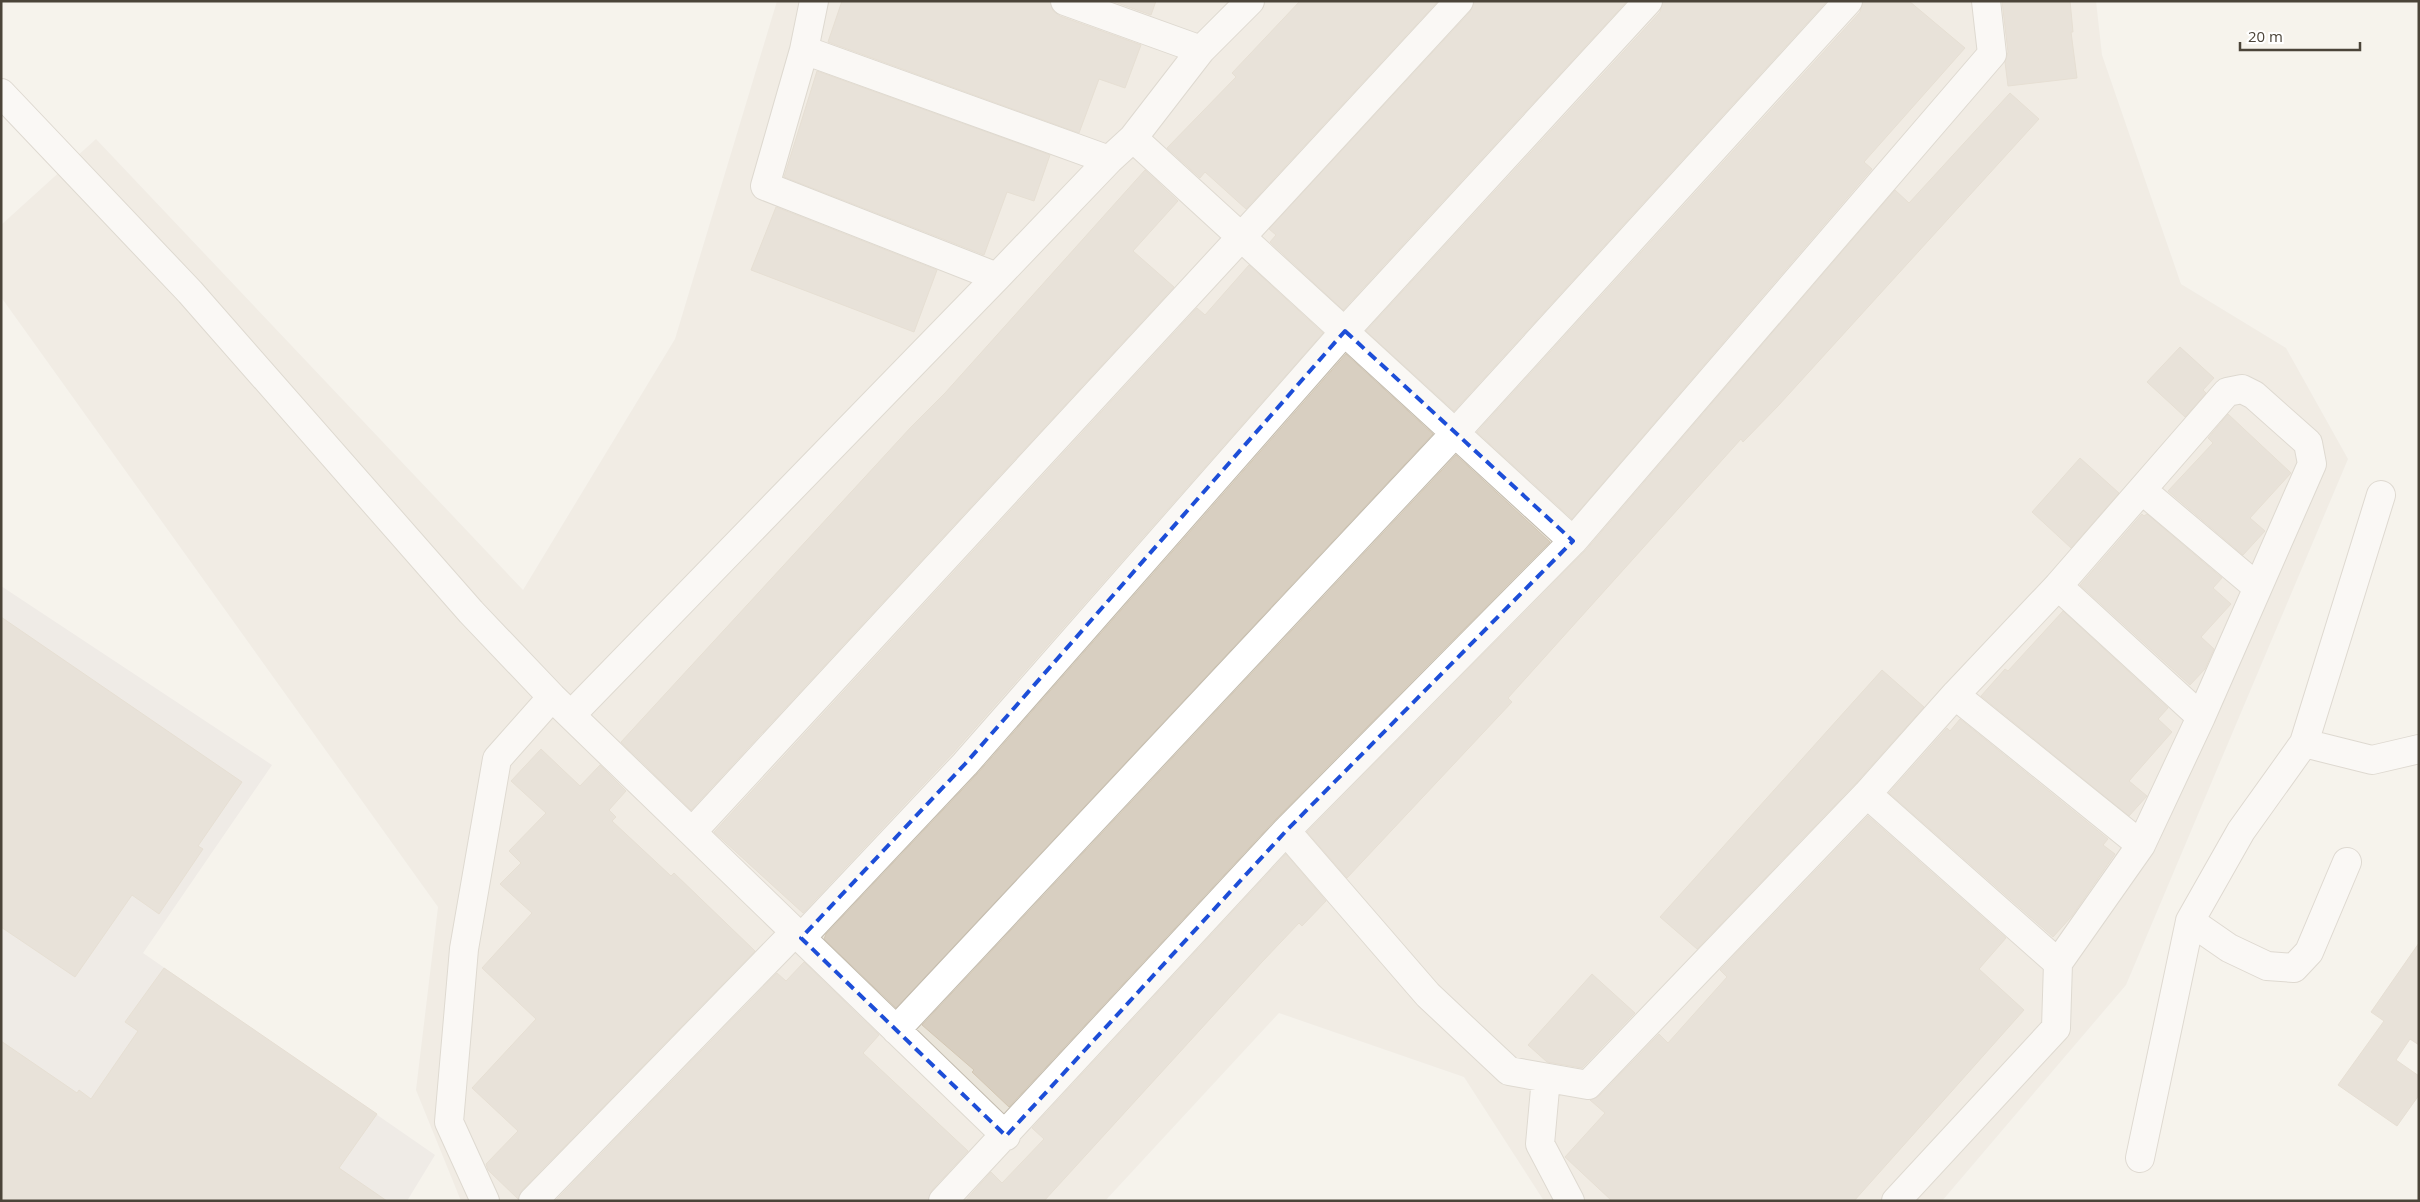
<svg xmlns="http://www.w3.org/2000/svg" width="2420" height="1202" font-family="'Open Sans',sans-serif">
<rect width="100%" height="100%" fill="#f6f3ec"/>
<path fill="#eae5da" d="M777 1H2096L2102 55 2181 284 2286 348 2348 459 2126 985 1942 1201H1544L1464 1077 1279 1013 1105 1201H461L416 1090 438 907 1 297V225L96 139 523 590 675 339Z"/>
<path fill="#e6e2dd" d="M1 586 272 765 143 953 435 1155 407 1201H1Z"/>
<path fill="#d8cfc1" stroke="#d3c7b4" d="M842 1H1050L1053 11 1060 16 1141 45 1125 88 1099 79 1079 133 828 42Z
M1112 1H1156L1151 15Z
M1300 1H1438L1246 209 1205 172 1200 178 1167 148 1236 77 1232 73Z
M1474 1H1627L1343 310 1270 242 1276 235 1269 229 1470 12Z
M1663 1H1827L1454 411 1366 331 1660 12Z
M1863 1H1909L1965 48 1864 162 1872 169 1572 519 1477 432 1860 12Z
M2002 1H2070L2073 32H2071L2077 78 2008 86 2005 62 2008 52Z
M817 71 1050 155 1034 201 1007 192 984 255 784 177Z
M2010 93 2039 119 1778 406 1743 442 1741 439 1508 698 1512 702 1347 878 1307 832 1585 551 1895 190 1909 203Z
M1145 170 1178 201 1133 251 1174 287 691 810 621 742 911 427 945 393Z
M776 207 937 270 914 332 751 270Z
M1249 265 1323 333 953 753 803 913 714 832 1197 308 1205 315Z
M2180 347 2214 378 2203 390 2206 393 2185 417 2147 382Z
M1346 354 1433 434 896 1008 824 939 826 934 977 774Z
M2228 414 2291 473 2250 518 2265 531 2243 555 2168 491 2213 443 2208 438Z
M1456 455 1550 542 1275 820 1009 1107 972 1072 974 1070 922 1025Z
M2080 458 2119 493 2071 548 2032 512Z
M2142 514 2144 516 2147 514 2222 578 2213 588 2231 604 2201 637 2214 649 2205 669 2190 685 2080 585Z
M2063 611 2168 708 2158 719 2172 732 2129 781 2147 796 2129 816 1981 696 2005 669 2008 671Z
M1 617 242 782 198 846 203 849 159 914 132 895 75 977 1 927Z
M1882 670 1924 707 1856 783 1697 949 1660 917Z
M1960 719 2108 839 2103 845 2115 854 2072 916 2053 937 1889 793 1947 728 1950 731Z
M541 749 580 786 600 765 626 791 609 810 616 817 612 821 671 876 674 873 755 951 522 1190 518 1199 488 1170 486 1164 518 1131 472 1088 536 1019 482 968 532 913 500 884 521 863 509 851 546 813 511 781Z
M1868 816 2006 938 1979 969 2024 1010 1854 1201H1612L1565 1157 1605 1113 1590 1100 1599 1096 1659 1034 1668 1043 1727 977 1720 970Z
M1286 854 1326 901 1302 926 1299 923 1262 962 1044 1201H965L991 1172 1002 1183 1044 1139 1032 1128Z
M2419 943V1045L2410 1039 2396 1060 2419 1076V1095L2397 1126 2338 1085 2384 1021 2371 1012Z
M804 962 879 1035 863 1053 968 1151 932 1190 928 1201H555L777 973 786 981Z
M164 968 377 1114 339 1168 387 1201H1V1041L77 1093 79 1090 91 1099 138 1031 125 1022Z
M1592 974 1635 1013 1582 1068 1547 1062 1528 1045Z"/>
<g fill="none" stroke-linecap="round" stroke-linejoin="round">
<defs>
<path id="street" d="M814 1 804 50 765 186 997 277
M1065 1 1201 50
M804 50 1109 160
M1 93 190 292 471 612 552 697 1006 1136
M1133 138 1573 541
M2142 490 2257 587
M2058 586 2201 717
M1955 695 2141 845
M571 715 997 277 1109 160 1133 138 1201 50 1250 1
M2304 743 2372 760 2419 749
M1286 831 1428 995 1509 1071 1588 1085 1867 794 1955 695 2058 586 2227 392 2242 389 2254 395 2308 443 2312 464 2201 717 2141 845 2058 963 1867 794
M692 832 1459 1
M2190 921 2229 948 2267 966 2294 968 2309 952 2347 862
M801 938 965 764 1345 331 1648 1
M896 1030 1455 433 1848 1
M1546 1078 1540 1144 1570 1201
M2140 1158 2190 921 2241 831 2304 743 2381 495
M485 1201 449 1122 464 949 497 759 552 697
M533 1201 795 932
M943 1201 1286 831 1573 541 1992 54 1986 1
M1896 1201 2056 1028 2058 963"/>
</defs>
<use href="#street" stroke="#c2bbae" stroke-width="30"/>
<use href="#street" stroke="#fff" stroke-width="28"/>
</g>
<path d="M0 0H2420V1202H0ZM1345 331 1573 541 1286 831 1006 1136 801 938 965 764Z" fill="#f6f3ec" fill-opacity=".55" fill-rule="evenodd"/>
<path fill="none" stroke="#1d4ed8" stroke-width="4" stroke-dasharray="10 6" stroke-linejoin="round" d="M1345 331 1573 541 1286 831 1006 1136 801 938 965 764Z"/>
<rect width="2420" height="1202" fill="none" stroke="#4b4439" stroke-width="5"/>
<path d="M2240 42v8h120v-8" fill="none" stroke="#4b4439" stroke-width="2.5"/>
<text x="2248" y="42" font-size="15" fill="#4b4439" stroke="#ffffff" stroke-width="4" paint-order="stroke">20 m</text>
</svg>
